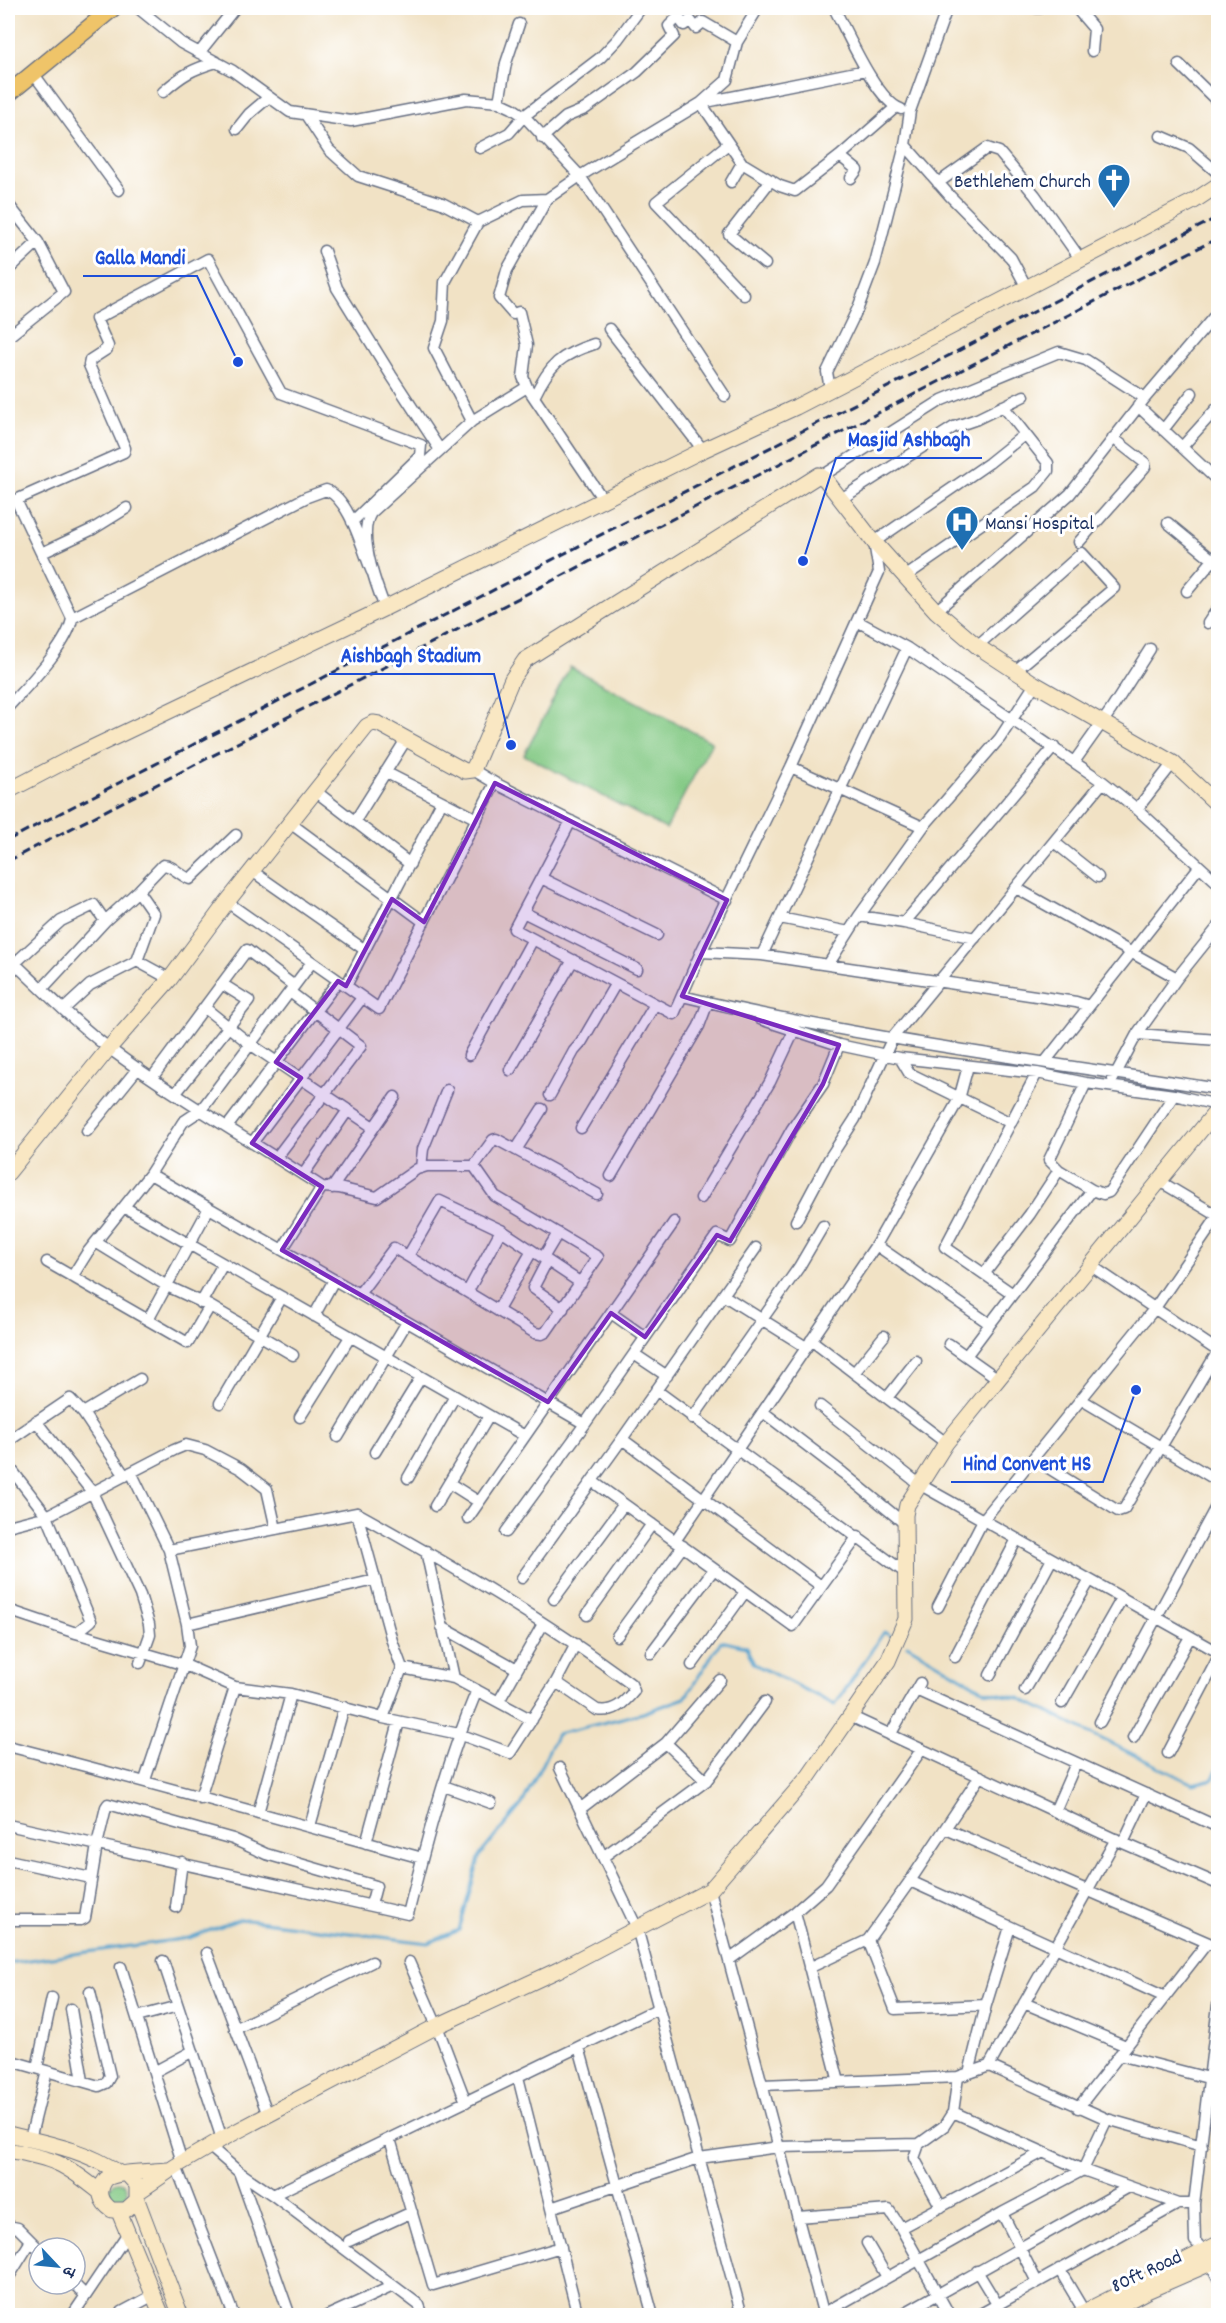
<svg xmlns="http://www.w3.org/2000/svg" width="1226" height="2323" font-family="Dekko,'Playpen Sans Deva',sans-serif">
<rect width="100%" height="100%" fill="#fff"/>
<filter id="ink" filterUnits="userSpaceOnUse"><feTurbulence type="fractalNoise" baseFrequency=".0167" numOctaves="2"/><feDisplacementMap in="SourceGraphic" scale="12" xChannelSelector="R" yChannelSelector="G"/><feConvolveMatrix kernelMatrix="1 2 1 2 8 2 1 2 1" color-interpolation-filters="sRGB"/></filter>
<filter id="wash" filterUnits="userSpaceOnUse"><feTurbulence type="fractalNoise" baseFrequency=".008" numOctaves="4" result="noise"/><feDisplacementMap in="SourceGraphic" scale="24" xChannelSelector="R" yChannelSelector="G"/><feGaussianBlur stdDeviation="1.35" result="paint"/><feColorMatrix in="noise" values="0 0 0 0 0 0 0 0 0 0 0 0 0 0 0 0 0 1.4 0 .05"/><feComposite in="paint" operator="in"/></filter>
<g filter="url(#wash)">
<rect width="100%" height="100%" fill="#f1e2c5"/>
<path fill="#83c984" stroke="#4f7c71" stroke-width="1.5" d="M570 667 712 742 666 829 524 755Z
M109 2191a9 9 0 1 1 18 0a9 9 0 1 1-18 0Z"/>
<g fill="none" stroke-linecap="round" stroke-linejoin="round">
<path stroke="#54a2cd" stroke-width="3" d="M907 1645 985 1691 1019 1698 1193 1784 1213 1779 1218 1767
M8 1963 189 1938 240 1919 428 1943 459 1930 480 1855 522 1804 557 1734 643 1713 685 1698 721 1641 746 1647 754 1664 835 1705 884 1632 892 1637"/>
</g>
</g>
<g filter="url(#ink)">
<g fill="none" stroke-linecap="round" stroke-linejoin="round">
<defs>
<path id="street" d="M138 8 181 43 233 71 290 112 351 121 466 99 499 102 512 108 524 116 580 176 725 396
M758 8 737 42 727 80 701 103 742 163 780 186 795 191 840 156 896 107
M834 8C846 30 877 102 901 109
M1036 8H1041
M1076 8 1094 29 1092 51
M199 53 235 8
M1179 64 1218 102
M33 73 119 190
M163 92C182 75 192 69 217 62
M499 102 506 63 519 24
M306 115 329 150 358 176 442 203 478 222
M237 129 249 114 269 97
M1161 136 1189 148 1218 173
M542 138 566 117 585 109 637 72 674 36 669 26 678 17 684 25 690 20 696 28 703 22 737 42
M728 144 656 202 744 295
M905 145 950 196 1011 258 1027 288
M480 148 509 133 524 116 600 58 618 39 641 8
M840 156 857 170 851 178
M731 182 742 163
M938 183 987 148 999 152 1035 195 1081 260
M547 199 507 270 499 298 513 314 519 312 527 345 523 377 527 387 604 501
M8 204 38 242 64 292 8 337
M324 251 337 288 391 375 440 450
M765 264 729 234 771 180
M8 270 38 242
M609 329 703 450
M830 389 827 372 858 308 875 263 905 145 910 111 947 8
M534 397C550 364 560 355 594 344
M1138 406 1218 481
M472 421 434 348 443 321 445 282 478 222 523 200 547 199 580 176 701 103 866 70
M1163 430 1192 393
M1182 447 1217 408
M822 476 942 400 1059 352 1086 360 1145 398 1218 312
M8 499 16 500 124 452 125 448 89 365 90 360 107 349 108 346 96 319 208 259 281 393 421 445 420 456 352 522
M841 499 954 427 977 419 1024 396
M16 500 72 618
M1168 523 1218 564
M1079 542 1145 467V463L1113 438
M42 553 93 529 127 508
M906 576 1035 487 1048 471V463L1003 406
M1187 591 1218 554
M385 608C376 585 357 534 371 513L472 421 527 387
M936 611 1070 494 1145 398
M857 621 907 648 1103 782 1137 809 1218 883
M1208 623 1218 608
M977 646 1082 553 1114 588 1015 671
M8 707C26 687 69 644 72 618L307 497 326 490C350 499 362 549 372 572
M1074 762 1111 710 1150 649
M791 767 923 827
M473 770 495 783 727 900
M385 772 477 819
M314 790 410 864
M1137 809 1173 763
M355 821 407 738
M571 821 514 929 674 1014 701 952 791 767 879 572 874 542 989 463 1024 435
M290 823 424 922
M1054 842 1098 877
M252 871 365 950
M541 878 657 935
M1016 888 1177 978
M227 902 379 1009 495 783
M523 912 637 969
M859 916 904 923 975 938
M780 918 849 932
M904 923 1054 747
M701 952 762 955 1076 1002 1089 1006
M762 955 907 648
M8 957C41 988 73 1021 110 1049 178 1099 251 1141 322 1187L282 1250
M137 961 170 979
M15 963 61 921 94 905 105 921
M828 965 859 916 923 827 1000 738 1035 684
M346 986 442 801
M42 989 105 921 138 891 163 865C173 865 180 876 190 879L236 835
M682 996C858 1038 1040 1061 1218 1089
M205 1008 250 1044 373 1127
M64 1009 90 985 137 961 154 914 138 891
M760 1019 839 1045 900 1058 1037 1073 1086 1083 1174 1095 1218 1105
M1137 1034 1218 1040
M469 1055 533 939
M900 1058 909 1073 1011 1123
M1045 1062 1199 867
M510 1070 573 960
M152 1078 247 950 294 986
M1113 1079 1137 1034 1177 978 1218 927
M1086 1083 1049 1160 1059 1170 1092 1190
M176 1093 249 1001 222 984
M550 1095 574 1051 581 1043 616 983
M227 1127 338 981
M581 1128 655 1004
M87 1131 138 1068
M252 1143 362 998
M516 1150 542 1109
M276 1158 361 1046 290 992
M421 1168 423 1149 447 1090
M150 1174 585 1424
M303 1175 348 1110
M611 1176 699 1026 708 1002
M322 1187 339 1188 377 1197 417 1169 427 1166H474L493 1140 496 1139 597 1194
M332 1188 395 1097
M701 1198 770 1082 794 1031
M124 1207 525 1436
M796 1221 829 1159 855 1119 893 1037 1103 782
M97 1243 167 1286 210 1306 293 1355
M876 1245 990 1324 1092 1190 1103 1194 1109 1192 1174 1095
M408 1256 440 1201 501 1230 581 1283
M543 1258 558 1233
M547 1261 533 1288 563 1309
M47 1262 188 1343 210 1306
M1090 1265 1218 1351
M985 1273 1030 1214 1059 1170
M72 1277 87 1253 150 1174 183 1122 201 1110 312 962
M468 1291 501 1230
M359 1294 394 1248 535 1333 542 1334 546 1332 598 1257 495 1196 474 1166
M1013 1294 945 1247 1037 1073
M723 1295 806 1347
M201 1303 223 1264
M498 1310 532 1251
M611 1313 645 1337
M314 1316 334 1280
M148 1320 209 1208
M811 1340 946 1443
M949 1344 997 1378
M634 1354 667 1376
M966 1356 990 1324
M854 1373 884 1336
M656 1390 907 1574
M887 1398 916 1361
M1082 1400 1218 1481
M220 1403 282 1297
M820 1406 919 1484 1218 1652
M763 1412 843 1473 905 1524
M83 1413 140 1379
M300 1417 350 1337
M692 1419 799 1267 823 1226
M36 1421 92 1492 140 1595 149 1624 150 1635 140 1663
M338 1437 407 1322
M622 1439 821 1586
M8 1441 70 1399 83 1413 125 1476
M375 1452 421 1377
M1034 1459 1118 1511 1124 1509 1218 1351
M8 1465 47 1516 91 1621 76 1633 8 1610
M131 1472 169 1550 187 1624 190 1646 145 1780
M408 1478 455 1396
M592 1481 793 1626 858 1536
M449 1483 479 1502
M435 1506 489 1416
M357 1513 392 1641 402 1668 454 1678 532 1720
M468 1518 674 1222
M8 1526 47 1516 174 1450 186 1445 205 1450 241 1469 267 1489 276 1529
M506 1532 585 1424 717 1235 730 1241 792 1129 823 1084 839 1045
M675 1541 876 1245 959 1099 968 1066
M169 1550 357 1513C451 1565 545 1620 631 1684L634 1691C624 1703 614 1713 597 1710L556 1682
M426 1551 454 1678
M522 1578 622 1439 756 1248
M554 1599 624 1504
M938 1607 983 1520 1155 1308 1218 1216 1161 1182
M587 1615 652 1524
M187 1624 375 1580
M442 1627 517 1669
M76 1633 185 1665 235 1687 291 1694 383 1718 459 1734 510 1753 556 1682 576 1644
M617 1636 683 1546
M651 1653 714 1569
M955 1657 1017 1539
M692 1665 745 1592
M990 1675 1052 1559
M916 1690 1218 1827
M1025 1690 1090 1580
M499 1701 543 1624
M1062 1703 1122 1598
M850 1716 1123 1843 1218 1884
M383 1718 402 1668
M1100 1722 1218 1503
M890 1735 920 1683
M1133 1738 1190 1637
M666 1743 706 1781
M8 1746C146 1781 284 1820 422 1858
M1168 1753 1218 1658
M560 1768 637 1928 742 2316
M444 1786 491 1803
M200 1798 235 1687
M580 1809 666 1743 720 1680
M1055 1811 1076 1763
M258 1813 291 1694
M8 1825 408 1914C427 1838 447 1762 477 1690
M310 1826 344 1707
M946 1829 1218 1947
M366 1843 399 1722
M1123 1843 1146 1794
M603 1857 706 1781 765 1702
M8 1860 91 1878
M910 1881 1165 1997
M710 1890 824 2316
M176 1907 182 1862
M795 1912 839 2082
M8 1920H81L85 1918 97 1845 106 1807 108 1804 233 1839 266 1854 376 1886 371 1905
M868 1940 895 2009 986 2005
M207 1953 268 2115
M729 1960 795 1912 826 1885 922 1749
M163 1961 222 2139
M409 1962 437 2026 466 2102
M121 1967 182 2162
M809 1968 868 1940 910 1881 980 1776
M1024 2003 1126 2046
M1218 2005 1194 2204 1195 2241 1204 2251 1218 2278
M71 2009 83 2081
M137 2017 178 2006
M235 2029 372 1962
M579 2047 653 2316
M1119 2055 1208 2078
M8 2060 99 2086 106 2083 110 2076 90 1992
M989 2066 1107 2119 1202 2146
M37 2068 52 1998
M154 2072 193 2051
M969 2073 986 2005 1010 1927
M518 2077 578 2316
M762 2085 958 2077 989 2066 1116 1839
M1078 2108 1207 1943
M953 2112 1083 2170 1178 2204H1194
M30 2139 47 2071
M390 2139 433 2285 561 2247
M919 2144 914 2158 941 2207
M209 2146 239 2172 273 2195 419 2305 423 2316
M176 2166 234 2316
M239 2172 290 2316
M273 2195 659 2008
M551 2208 699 2158 779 2147 919 2144 944 2126 953 2112 958 2077
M1002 2213 1037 2282
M798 2217 889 2210 901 2228 950 2316
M8 2226 18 2228 39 2249
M901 2228 1043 2152
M349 2241 412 2212
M867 2243 887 2277
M1059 2269 1084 2311
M977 2271 997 2304
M8 2278 31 2241
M74 2284 85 2295
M72 2316 128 2233
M120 2316 122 2312 154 2295
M327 2316 393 2286
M819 2316 1002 2213 1083 2170 1107 2119
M899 2316 1129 2187
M977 2316 1178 2204"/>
<path id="secondary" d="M8 791 75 756 385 608 703 450 796 407 1194 201 1218 185
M8 1173 109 1048 170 979 227 902 367 726 373 723 379 724 465 771 473 770 512 679 525 660 819 475 825 479 874 542 936 611 977 646 1035 684 1173 763 1218 805
M8 2134C46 2143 86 2150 119 2173
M8 2150C54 2159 63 2162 100 2192
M127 2174 137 2185V2200L126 2210H112C100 2202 97 2191 106 2179 117 2171 152 2172 168 2170
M138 2192 176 2166 222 2139 437 2026 558 1970 710 1890 809 1776 888 1661 906 1619 905 1515 907 1505 946 1443 1218 1109
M137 2200 181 2316
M119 2212 162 2316
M1076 2316 1218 2244
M1100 2316 1147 2291 1218 2260"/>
<path id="primary" d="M8 94 113 8"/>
</defs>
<use href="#street" stroke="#666e82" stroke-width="13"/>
<use href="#secondary" stroke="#666e82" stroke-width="17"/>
<use href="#primary" stroke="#666e82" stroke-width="19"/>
<use href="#street" stroke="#fff" stroke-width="10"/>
<use href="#secondary" stroke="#f9e7c3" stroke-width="15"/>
<use href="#primary" stroke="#efc469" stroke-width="16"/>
<path stroke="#1b2f5e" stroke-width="3" stroke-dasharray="9 4.5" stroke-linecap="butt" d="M8 840 1218 217
M8 861 1218 238"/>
</g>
</g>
<path fill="#7b2cbf" fill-opacity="0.2" stroke="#7b2cbf" stroke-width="4.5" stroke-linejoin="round" d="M495 783 727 900 682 996 839 1045 823 1084 730 1241 717 1235 645 1337 611 1313 548 1402 282 1250 322 1187 252 1143 301 1078 276 1062 338 981 346 986 392 899 424 922Z"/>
<defs>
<symbol id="church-pin" viewBox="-11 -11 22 30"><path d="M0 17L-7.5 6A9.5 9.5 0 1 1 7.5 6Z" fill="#1f6fb2" stroke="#fff"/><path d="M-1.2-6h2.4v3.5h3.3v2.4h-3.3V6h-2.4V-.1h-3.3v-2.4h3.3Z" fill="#fff"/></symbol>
<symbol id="hospital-pin" viewBox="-11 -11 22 30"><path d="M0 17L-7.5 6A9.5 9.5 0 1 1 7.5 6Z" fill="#1f6fb2" stroke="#fff"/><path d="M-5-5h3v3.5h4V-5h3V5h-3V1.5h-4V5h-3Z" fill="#fff"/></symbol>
</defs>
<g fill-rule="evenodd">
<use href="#church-pin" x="1095" y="161" width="38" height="52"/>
<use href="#hospital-pin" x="943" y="503" width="38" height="52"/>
</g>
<g text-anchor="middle" stroke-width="6" stroke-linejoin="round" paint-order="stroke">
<g font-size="20" fill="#1b2f5e" stroke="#fff" text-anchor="end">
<text x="1091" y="187">Bethlehem Church</text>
<text x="985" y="529" text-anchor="start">Mansi Hospital</text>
</g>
<g font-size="20" fill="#1b2f5e" stroke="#fff">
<text transform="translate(1146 2270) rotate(-25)" y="7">80ft Road</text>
</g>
</g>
<path fill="none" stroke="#1d4ed8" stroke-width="2" d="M238 362L197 276H83M803 561L836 458H982M511 745L494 674H329M1136 1390L1103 1482H951"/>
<g fill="#1d4ed8" stroke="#fff" stroke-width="2">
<circle cx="238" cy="362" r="6"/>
<circle cx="803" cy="561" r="6"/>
<circle cx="511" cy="745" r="6"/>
<circle cx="1136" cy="1390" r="6"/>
</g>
<g font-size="21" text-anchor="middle" font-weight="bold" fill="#1d4ed8" stroke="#fff" stroke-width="6" stroke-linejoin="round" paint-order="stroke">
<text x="140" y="264">Galla Mandi</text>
<text x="909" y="446">Masjid Ashbagh</text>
<text x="411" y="662">Aishbagh Stadium</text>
<text x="1027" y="1470">Hind Convent HS</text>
</g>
<rect width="1226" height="2323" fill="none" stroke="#fff" stroke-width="30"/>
<g transform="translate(57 2266) rotate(116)"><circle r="28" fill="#ffffff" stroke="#a4acbf" stroke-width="1.5"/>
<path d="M0-4.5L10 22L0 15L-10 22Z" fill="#1f6fb2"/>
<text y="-9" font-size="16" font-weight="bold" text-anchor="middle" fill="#1b2f5e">उ</text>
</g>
</svg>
